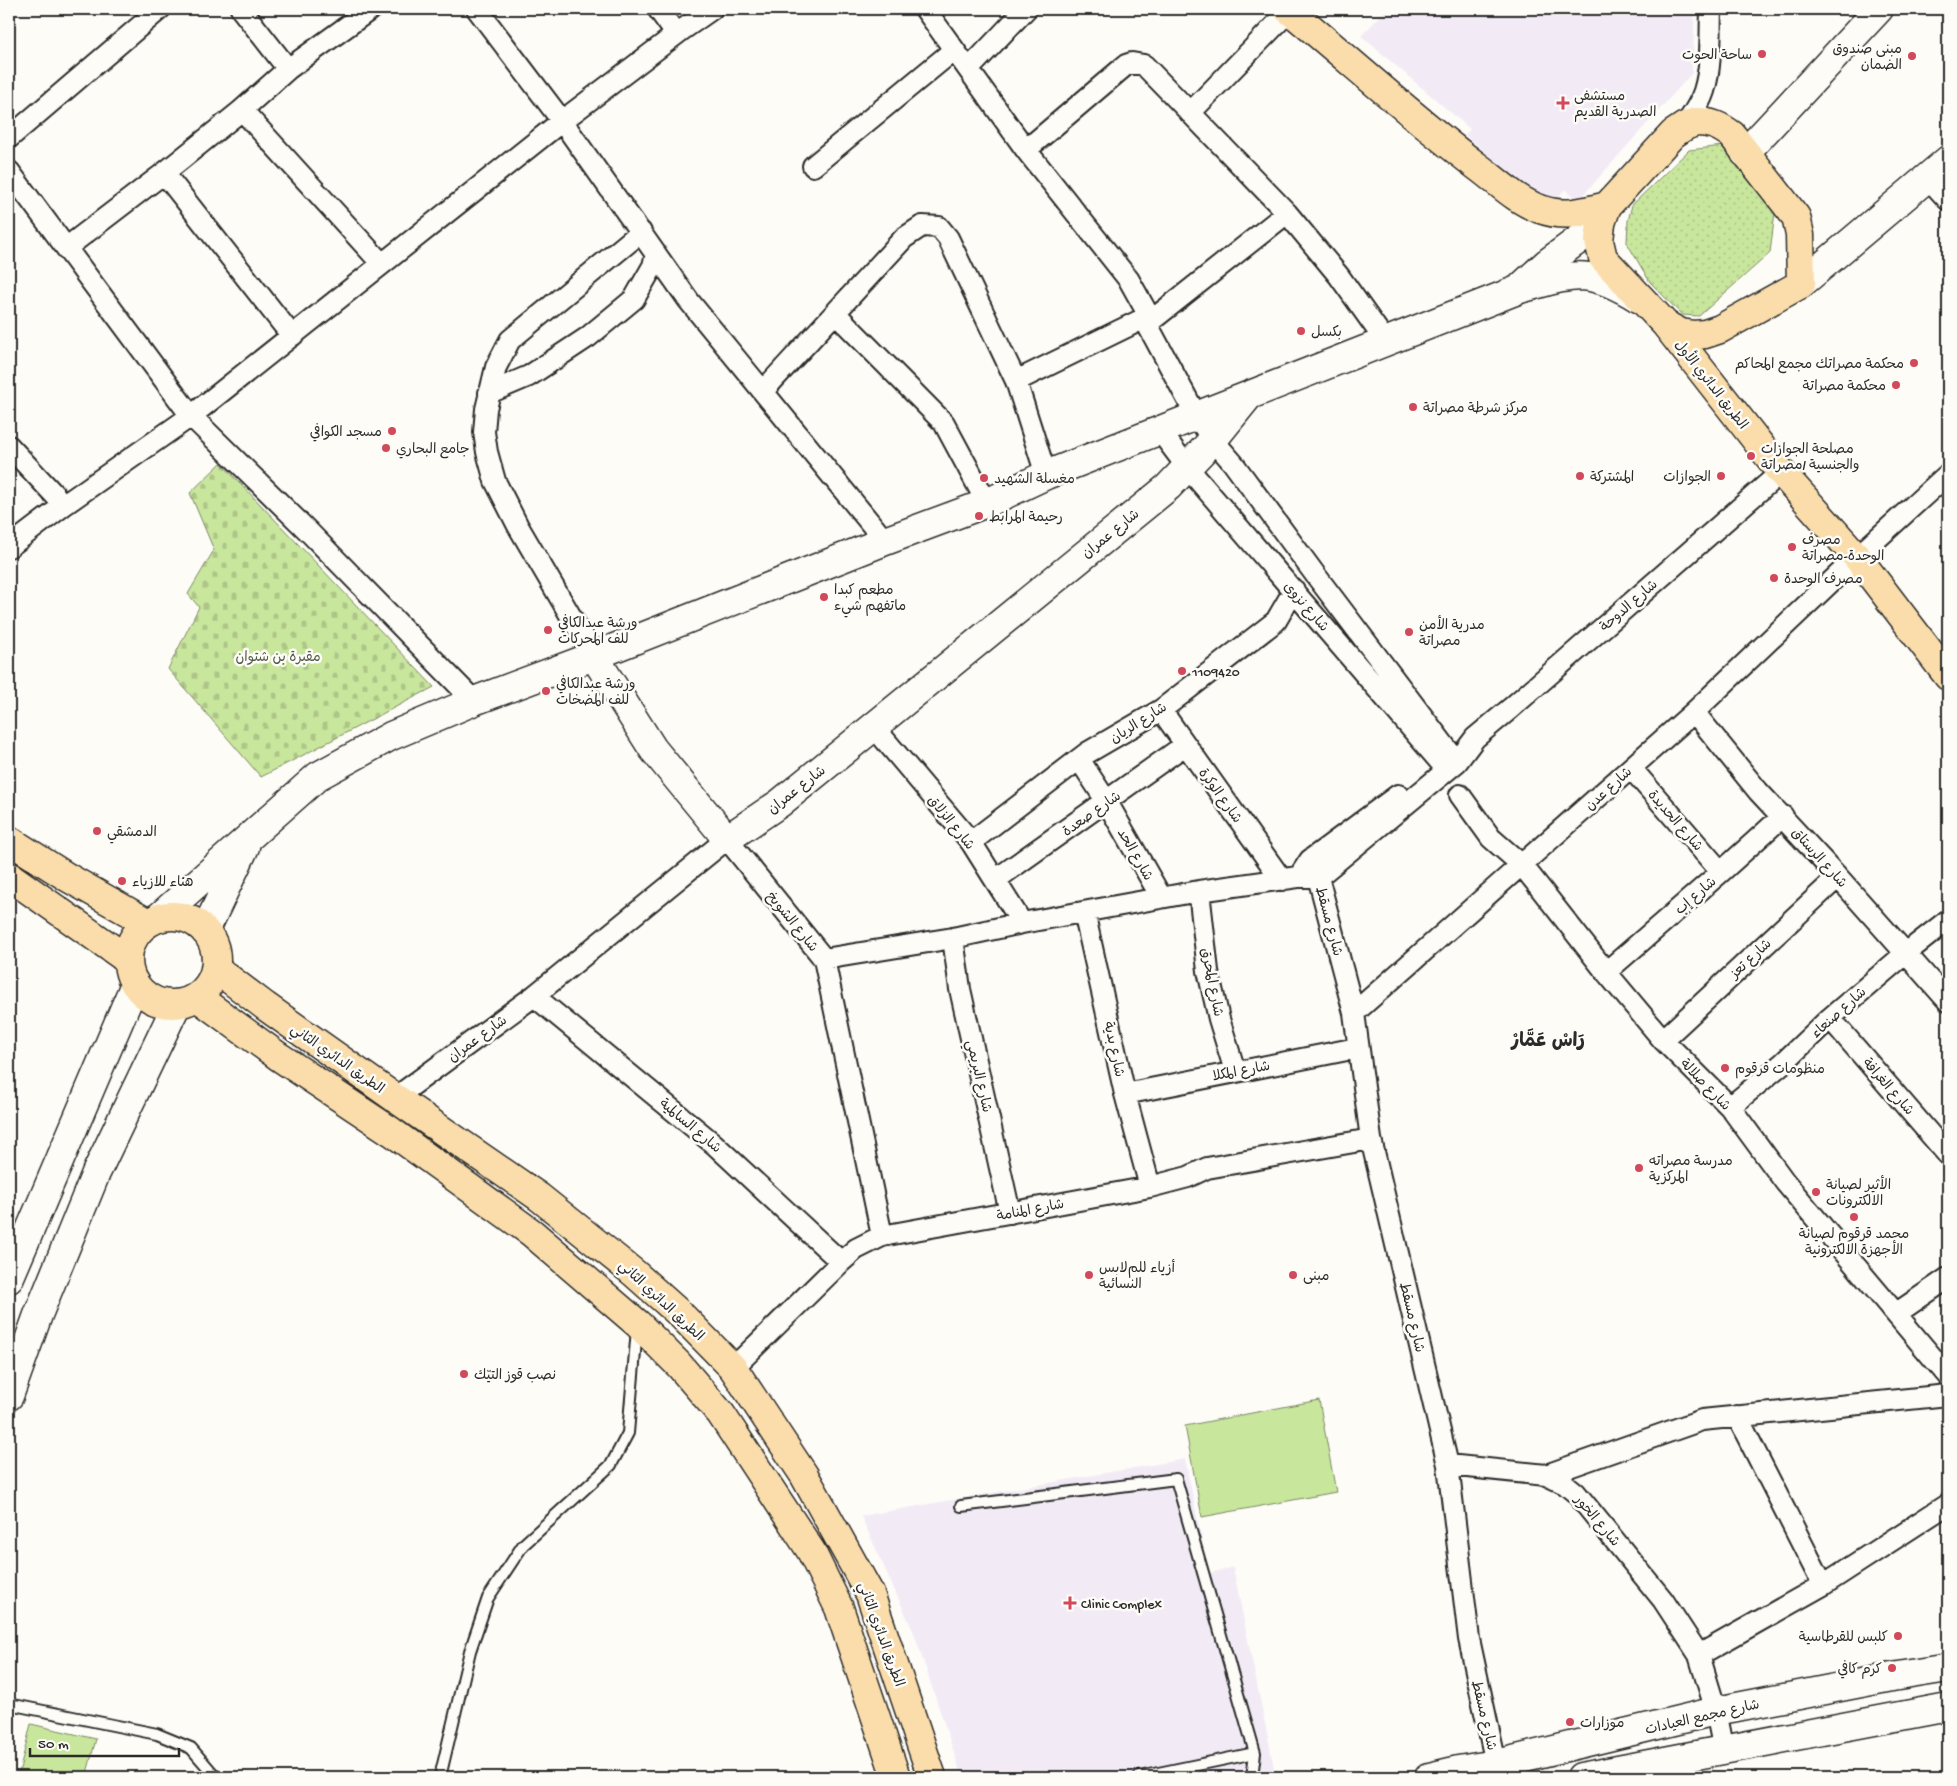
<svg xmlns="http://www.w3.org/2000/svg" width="1957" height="1786" font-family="'Gochi Hand','Playpen Sans Arabic',sans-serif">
<defs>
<pattern id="grass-dots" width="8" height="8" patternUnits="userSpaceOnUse" patternTransform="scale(1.25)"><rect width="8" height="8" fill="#c9e69d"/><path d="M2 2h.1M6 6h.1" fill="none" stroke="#adc587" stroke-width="1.8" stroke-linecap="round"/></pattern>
<pattern id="cemetery-stones" width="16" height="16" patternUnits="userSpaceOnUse" patternTransform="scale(1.25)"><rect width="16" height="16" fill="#c9e69d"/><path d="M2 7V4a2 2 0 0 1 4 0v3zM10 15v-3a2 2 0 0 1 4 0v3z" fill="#adc587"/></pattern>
</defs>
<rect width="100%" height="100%" fill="#fdfcf7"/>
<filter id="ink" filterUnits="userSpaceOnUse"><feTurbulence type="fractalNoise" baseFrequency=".02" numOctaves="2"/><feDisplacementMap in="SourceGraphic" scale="10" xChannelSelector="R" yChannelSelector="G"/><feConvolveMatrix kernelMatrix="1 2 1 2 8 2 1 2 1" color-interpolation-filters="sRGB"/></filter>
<g filter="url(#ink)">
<path fill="#f2ebf6" d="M1387 9H1695L1692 73 1578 201 1565 189 1550 207 1465 135 1470 129 1361 36Z
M1185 1459 1209 1573 1233 1567 1276 1777H962L914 1633 861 1516Z"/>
<path fill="url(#grass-dots)" stroke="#7a8864" d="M1723 146 1775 212 1770 253 1699 316 1682 315 1650 282 1627 243 1628 221 1632 205 1689 150Z"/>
<path fill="url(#cemetery-stones)" stroke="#7a8864" d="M221 463 434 687 261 777 168 669 199 607 188 594 214 550 190 493Z"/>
<path fill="#c9e69d" stroke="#7a8864" d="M1319 1400 1336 1492 1202 1517 1185 1426Z
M31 1724 96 1739 86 1777H18Z"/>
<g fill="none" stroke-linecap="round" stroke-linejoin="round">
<defs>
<path id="service" d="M961 1506 1176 1479 1255 1753 1252 1777
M9 1704 157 1734 191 1748 216 1777
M440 1777 470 1651 488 1598 523 1545 611 1465 628 1433 637 1329
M1139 1777 1255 1753"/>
<path id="minor" d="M241 9 288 69
M477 9 562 121 689 301 885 541
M658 9 676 34
M925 9 1026 150 1129 280 1149 316 1147 324 1197 417 1213 440 1233 463 1317 577 1457 762
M969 69 1026 9
M242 110 382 264
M1190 113 1290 10
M1685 126C1692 115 1700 104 1704 91 1712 65 1710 36 1711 9
M9 138 160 9
M1026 150 1126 65 1132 63 1144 65 1287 213 1339 276 1386 342
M813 166 954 50
M9 171 191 416 308 531 474 701
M164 173 292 336
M1928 178 1948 200
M66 248 164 173 242 110 288 69 371 9
M835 313 944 423 987 503
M1147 324 1287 213
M1016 381 1149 316
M763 391 904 238 922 226 939 227 948 238 1016 381 1046 475
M489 393 529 376 588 337 634 299 653 266 656 254
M1160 431 1187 467 1441 763
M9 446 64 505
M9 547 64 505 191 416 562 121 682 30 712 9
M594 656 518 526 495 481 487 452 484 432 486 409 496 367 510 340 641 232
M1161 710 1282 880
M1694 712 1758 791 1838 877 1948 1001
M874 727 971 842 1022 923
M1079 759 1107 802 1161 897
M1631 768 1721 872
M1460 795 1491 838 1522 865 1606 972 1663 1040 1730 1107 1785 1182 1948 1376
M971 842 1087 753 1161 710 1276 621 1294 590
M1310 860 1318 877 1354 1013 1371 1139 1448 1465 1469 1639 1496 1764 1493 1775
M1302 872 1310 860 1398 795
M995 880 1185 745
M1199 891 1208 971 1219 1019 1235 1071
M1084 912 1125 1094 1150 1187
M953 938 960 989 1010 1213
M824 959 953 938 1022 923 1199 891 1298 877H1318L1457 762 1475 738 1511 708 1781 472
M1606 972 1721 872 1783 816
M534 996 714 1144 841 1262
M1354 1013 1694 712 1857 557 1948 474
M1830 1018 1948 1155
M1663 1040 1838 877
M1125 1094 1357 1048
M395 1098 534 996 727 839 824 959 882 1236
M1730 1107 1783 1063 1830 1018 1906 953 1948 920
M1897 1313 1948 1278
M733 1368 841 1262 856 1249 882 1236 1150 1187 1188 1177 1207 1168 1371 1139
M1737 1416 1823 1585
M1448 1465 1546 1475 1565 1484 1576 1493 1585 1504 1663 1600 1699 1655 1823 1585 1948 1504
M1546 1475 1702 1420 1948 1395
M1699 1655 1716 1711 1724 1751"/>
<path id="secondary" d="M1745 153 1879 9
M1801 284 1948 160
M1522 286 1547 263 1601 223
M594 656 653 749 727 839 780 803 1168 487 1213 440 1247 398
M158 918 318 776 391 736 474 701 594 656 885 541 987 503 1046 475 1520 289C1575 274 1587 267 1638 298
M205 931 245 847
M9 1279 135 984
M9 1396 38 1315 96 1173 177 1004
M1429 1777 1458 1770 1496 1764 1716 1711 1892 1677 1948 1668
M1581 1777 1948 1707"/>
<path id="primary" d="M1288 9C1351 61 1412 117 1478 167 1497 181 1517 201 1540 209 1564 218 1584 212 1607 206
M1696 122C1711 122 1720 126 1732 135L1796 217 1800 235 1801 284 1720 329 1705 334 1694 335 1681 333 1666 325 1603 258 1599 241 1601 223 1607 206 1673 134 1685 126Z
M1666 325 1781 472 1857 557 1948 676
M9 840 67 877 148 923
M9 876 128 960
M128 960a44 44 0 1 1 88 0a44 44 0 1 1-88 0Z
M215 968 265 1006 395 1098 539 1197 634 1273 680 1314 733 1368 804 1475 870 1594 932 1777
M197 997 278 1056 392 1132 532 1233 638 1324 679 1365 721 1414 811 1551 839 1608 896 1777"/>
</defs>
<use href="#service" stroke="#2b2b2b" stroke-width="14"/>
<use href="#minor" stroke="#2b2b2b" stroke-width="24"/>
<use href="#secondary" stroke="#2b2b2b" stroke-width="31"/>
<use href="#primary" stroke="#2b2b2b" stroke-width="31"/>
<use href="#service" stroke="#fdfcf7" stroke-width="10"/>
<use href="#minor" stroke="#fdfcf7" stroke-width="20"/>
<use href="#secondary" stroke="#fdfcf7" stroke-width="28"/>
<use href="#primary" stroke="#faddab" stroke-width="28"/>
</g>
</g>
<g fill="#d1495b" stroke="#fdfcf7" stroke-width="2">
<circle cx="1762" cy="54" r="5"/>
<circle cx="1912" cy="56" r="5"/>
<path d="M1560.5 95.5h5v5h5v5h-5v5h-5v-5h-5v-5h5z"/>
<circle cx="1301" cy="331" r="5"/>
<circle cx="1914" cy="363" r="5"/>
<circle cx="1896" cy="385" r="5"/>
<circle cx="1413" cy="407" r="5"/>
<circle cx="392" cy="431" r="5"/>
<circle cx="386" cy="448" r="5"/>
<circle cx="1751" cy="456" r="5"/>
<circle cx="1580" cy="476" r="5"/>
<circle cx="1721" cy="476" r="5"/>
<circle cx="984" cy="478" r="5"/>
<circle cx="979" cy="516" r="5"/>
<circle cx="1792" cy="547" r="5"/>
<circle cx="1774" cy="578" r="5"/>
<circle cx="824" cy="597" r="5"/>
<circle cx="548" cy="630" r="5"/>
<circle cx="1409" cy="632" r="5"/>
<circle cx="1182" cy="671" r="5"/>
<circle cx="546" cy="691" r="5"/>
<circle cx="97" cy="831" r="5"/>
<circle cx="122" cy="881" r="5"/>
<circle cx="1725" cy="1068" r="5"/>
<circle cx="1639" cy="1168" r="5"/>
<circle cx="1816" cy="1192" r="5"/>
<circle cx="1854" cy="1217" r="5"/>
<circle cx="1089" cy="1275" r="5"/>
<circle cx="1293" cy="1275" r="5"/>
<circle cx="464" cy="1374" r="5"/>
<path d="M1067.5 1595.5h5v5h5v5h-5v5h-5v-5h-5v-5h5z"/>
<circle cx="1898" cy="1636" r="5"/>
<circle cx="1892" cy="1668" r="5"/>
<circle cx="1570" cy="1722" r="5"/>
</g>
<g text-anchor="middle" stroke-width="5" stroke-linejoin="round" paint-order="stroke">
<g font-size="14" fill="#2b2b2b" stroke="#fdfcf7" text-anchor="start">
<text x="1902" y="53" text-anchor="end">مبنى صندوق<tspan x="1902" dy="16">الضمان</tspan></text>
<text x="1752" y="59" text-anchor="end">ساحة الحوت</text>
<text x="1574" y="100">مستشفى<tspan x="1574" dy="16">الصدرية القديم</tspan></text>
<text x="1311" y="336">بكسل</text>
<text x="1904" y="368" text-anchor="end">محكمة مصراتك مجمع المحاكم</text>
<text x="1886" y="390" text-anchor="end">محكمة مصراتة</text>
<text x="1423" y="412">مركز شرطة مصراتة</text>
<text x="382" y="436" text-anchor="end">مسجد الكوافي</text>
<text x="396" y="453">جامع البحاري</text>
<text x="1761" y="453">مصلحة الجوازات<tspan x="1761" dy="16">والجنسية /مصراتة</tspan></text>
<text x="1590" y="481">المشتركة</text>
<text x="1711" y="481" text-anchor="end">الجوازات</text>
<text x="994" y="483">مغسلة الشهيد</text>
<text x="989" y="521">رحيمة المرابط</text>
<text x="1802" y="544">مصرف<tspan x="1802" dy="16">الوحدة-مصراتة</tspan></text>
<text x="1784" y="583">مصرف الوحدة</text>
<text x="834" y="594">مطعم كبدا<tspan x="834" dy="16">ماتفهم شيء</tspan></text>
<text x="558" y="627">ورشة عبدالكافي<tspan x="558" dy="16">للف المحركات</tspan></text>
<text x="1419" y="629">مدرية الأمن<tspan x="1419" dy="16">مصراتة</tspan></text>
<text x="1192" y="676">1109420</text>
<text x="556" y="688">ورشة عبدالكافي<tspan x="556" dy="16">للف المضخات</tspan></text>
<text x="107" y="836">الدمشقي</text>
<text x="132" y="886">هناء للازياء</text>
<text x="1735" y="1073">منظومات قرقوم</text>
<text x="1649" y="1165">مدرسة مصراته<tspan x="1649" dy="16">المركزية</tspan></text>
<text x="1826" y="1189">الأثير لصيانة<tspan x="1826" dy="16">الالكترونات</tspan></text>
<text x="1854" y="1238" text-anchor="middle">محمد قرقوم لصيانة<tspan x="1854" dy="16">الأجهزة الالكترونية</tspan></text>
<text x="1099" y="1272">أزياء للمﻻبس<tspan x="1099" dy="16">النسائية</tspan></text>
<text x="1303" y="1280">مبنى</text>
<text x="474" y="1379">نصب قوز التيّك</text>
<text x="1081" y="1608">Clinic Complex</text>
<text x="1888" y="1641" text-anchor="end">كلبس للقرطاسية</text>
<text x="1882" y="1673" text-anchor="end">كرم كافي</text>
<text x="1580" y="1727">موزارات</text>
</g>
<g font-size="14" fill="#2b2b2b" stroke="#fdfcf7">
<text transform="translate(1712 384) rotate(52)" y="5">الطريق الدائري الأول</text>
<text transform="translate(1110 533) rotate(-39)" y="5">شارع عمران</text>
<text transform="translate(1628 605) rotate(-41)" y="5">شارع الدوحة</text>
<text transform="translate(1307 606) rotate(49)" y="5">شارع نزوى</text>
<text transform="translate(1138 722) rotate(-32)" y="5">شارع الريان</text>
<text transform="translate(1608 788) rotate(-42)" y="5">شارع عدن</text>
<text transform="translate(796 789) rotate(-38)" y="5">شارع عمران</text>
<text transform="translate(1221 795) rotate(54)" y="5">شارع الوكرة</text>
<text transform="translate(1091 813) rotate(-35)" y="5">شارع صعدة</text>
<text transform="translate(1676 820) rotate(49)" y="5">شارع الحديدة</text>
<text transform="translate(952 822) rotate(51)" y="5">شارع الزلاق</text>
<text transform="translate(1136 854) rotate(60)" y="5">شارع الحد</text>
<text transform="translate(1820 857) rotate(48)" y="5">شارع الرستاق</text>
<text transform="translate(1695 895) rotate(-41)" y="5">شارع إب</text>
<text transform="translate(793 921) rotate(51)" y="5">شارع الشويخ</text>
<text transform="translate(1330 921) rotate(75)" y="5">شارع مسقط</text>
<text transform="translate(1750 958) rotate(-43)" y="5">شارع تعز</text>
<text transform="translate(1213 982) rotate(79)" y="5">شارع المحرق</text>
<text transform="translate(1838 1012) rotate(-42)" y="5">شارع صنعاء</text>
<text transform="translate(477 1038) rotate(-36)" y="5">شارع عمران</text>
<text transform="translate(1115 1049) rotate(78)" y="5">شارع بدية</text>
<text transform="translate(338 1058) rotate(35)" y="5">الطريق الدائري الثاني</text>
<text transform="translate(1241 1070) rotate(-11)" y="5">شارع المكلا</text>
<text transform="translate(980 1076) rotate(77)" y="5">شارع البريمي</text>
<text transform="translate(1706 1084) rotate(46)" y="5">شارع صلالة</text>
<text transform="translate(1889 1086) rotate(49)" y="5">شارع الغرافة</text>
<text transform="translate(691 1125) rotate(40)" y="5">شارع السالمية</text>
<text transform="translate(1030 1209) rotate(-11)" y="5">شارع المنامة</text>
<text transform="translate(662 1300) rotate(43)" y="5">الطريق الدائري الثاني</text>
<text transform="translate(1413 1317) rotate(77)" y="5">شارع مسقط</text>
<text transform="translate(1598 1520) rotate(50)" y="5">شارع الخور</text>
<text transform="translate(882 1634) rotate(70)" y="5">الطريق الدائري الثاني</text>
<text transform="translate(1485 1715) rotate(77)" y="5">شارع مسقط</text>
<text transform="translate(1702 1716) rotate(-13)" y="5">شارع مجمع العيادات</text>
</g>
<g font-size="14" fill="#525a48" stroke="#fdfcf7">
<text x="278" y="661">مقبرة بن شتوان</text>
</g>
<g font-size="19" font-weight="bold" fill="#2b2b2b" stroke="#fdfcf7">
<text x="1548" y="1046">رَاسْ عَمَّارْ</text>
</g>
</g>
<rect width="1957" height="1786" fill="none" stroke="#fdfcf7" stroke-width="30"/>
<rect x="15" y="15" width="1927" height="1756" fill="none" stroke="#2b2b2b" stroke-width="2" filter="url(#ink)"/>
<path d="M30 1748v8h149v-8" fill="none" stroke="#2b2b2b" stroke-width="2.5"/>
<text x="38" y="1748" font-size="15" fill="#2b2b2b" stroke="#fdfcf7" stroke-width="4" paint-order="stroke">50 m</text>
</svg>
